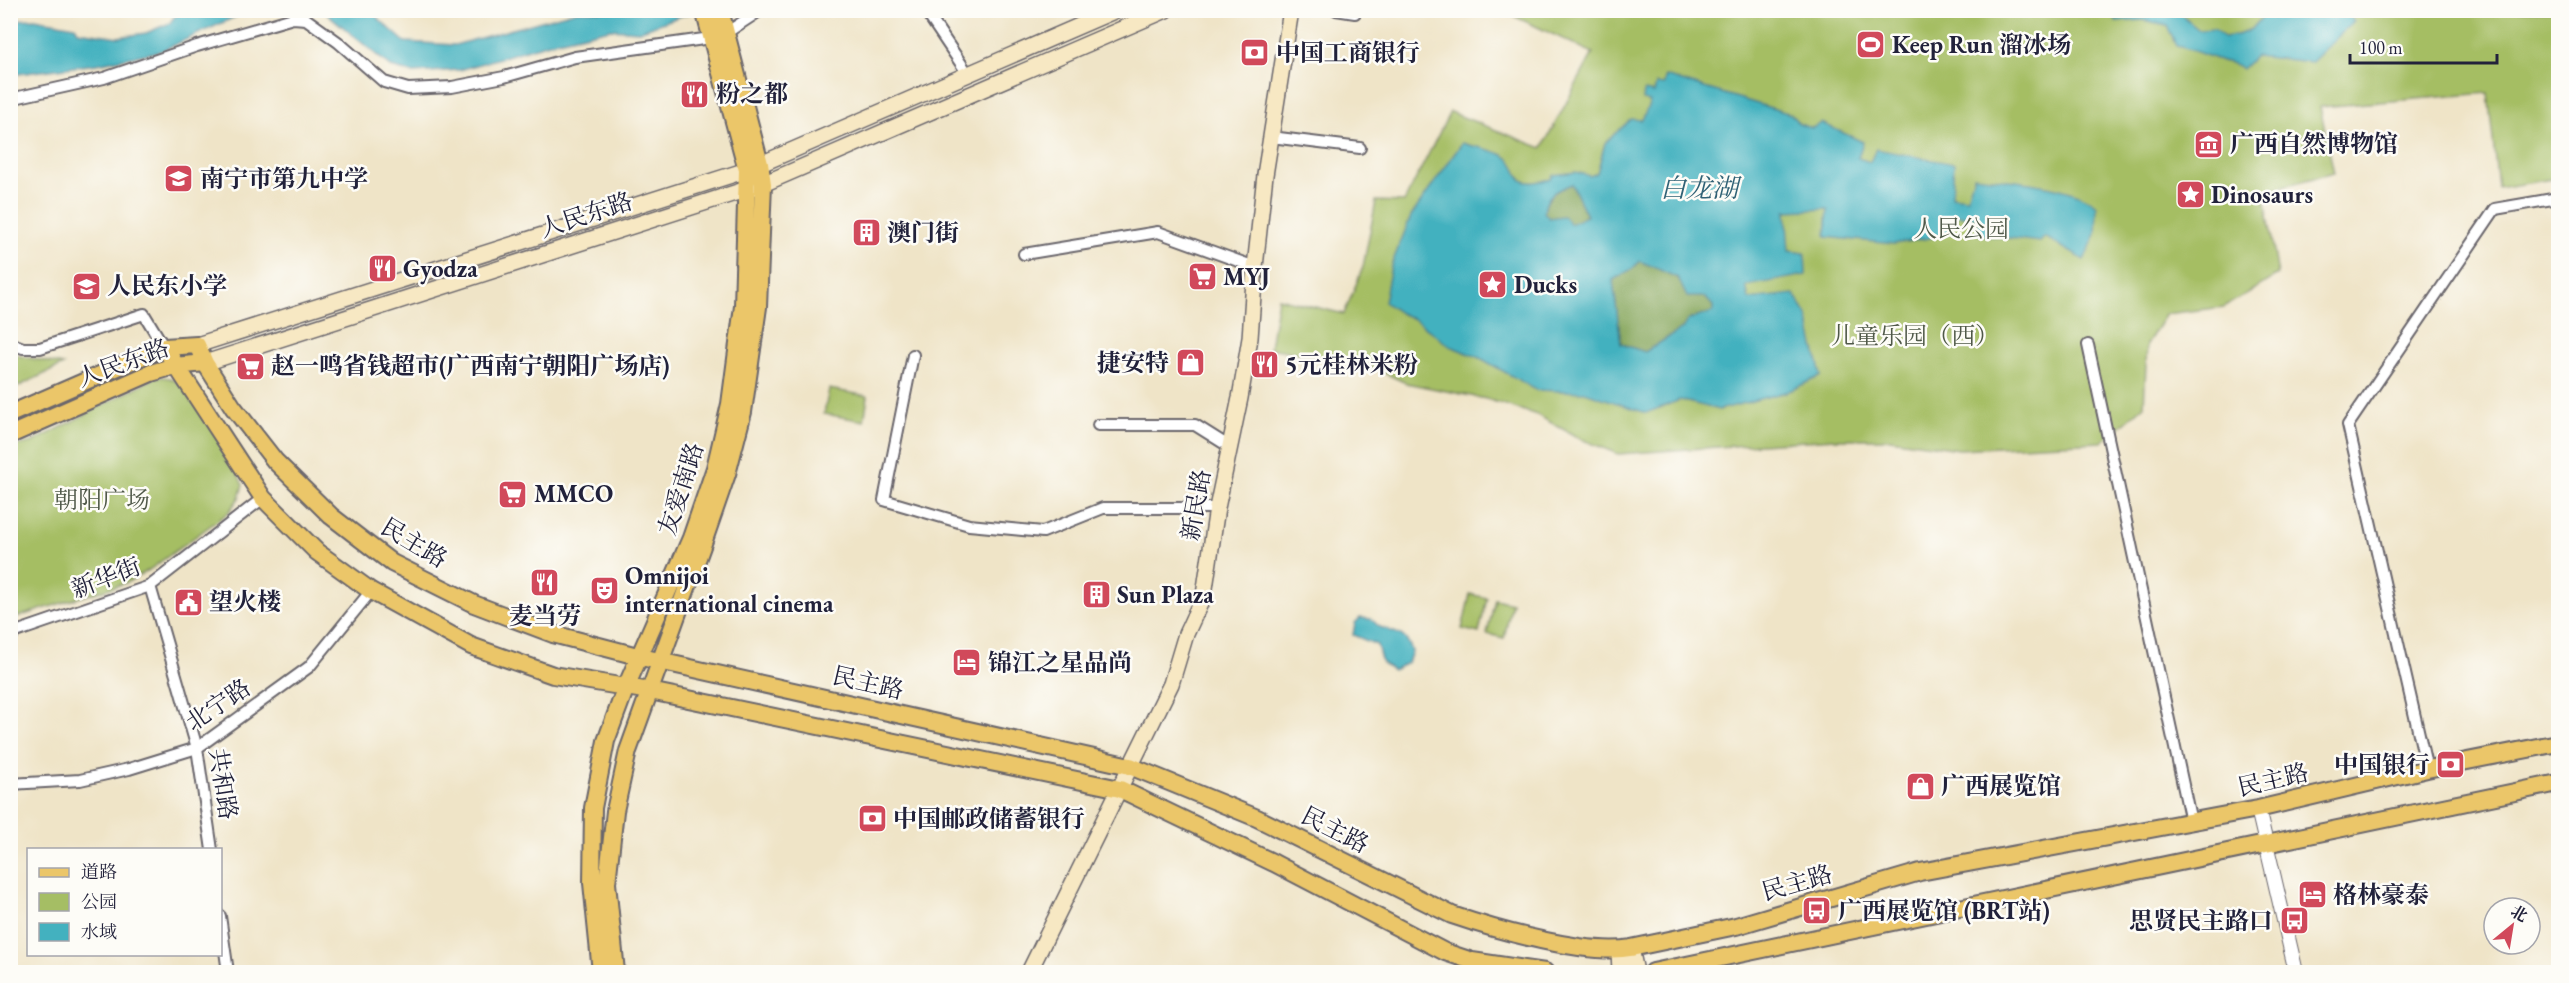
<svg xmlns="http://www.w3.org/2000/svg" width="2569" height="983" font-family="'EB Garamond','Noto Serif SC',serif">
<rect width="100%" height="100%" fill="#fdfcf7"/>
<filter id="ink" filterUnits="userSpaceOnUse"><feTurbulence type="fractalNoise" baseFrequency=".0167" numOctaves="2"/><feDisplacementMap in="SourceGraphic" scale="12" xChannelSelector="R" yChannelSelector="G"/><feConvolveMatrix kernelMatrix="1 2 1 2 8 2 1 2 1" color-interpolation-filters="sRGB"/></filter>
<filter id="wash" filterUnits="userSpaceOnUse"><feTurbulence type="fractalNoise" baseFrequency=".008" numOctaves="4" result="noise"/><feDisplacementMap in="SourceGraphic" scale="24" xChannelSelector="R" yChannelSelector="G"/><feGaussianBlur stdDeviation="1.35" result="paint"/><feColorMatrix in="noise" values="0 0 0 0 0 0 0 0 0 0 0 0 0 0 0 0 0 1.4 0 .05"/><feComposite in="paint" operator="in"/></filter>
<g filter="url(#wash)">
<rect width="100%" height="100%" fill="#efe4c7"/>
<path fill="#a5be64" stroke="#647050" stroke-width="1.5" d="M1503 11H2558V178L2498 188 2488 93 2320 107 2334 173 2264 191 2278 275 2224 307 2166 314 2147 344 2144 406 2102 442 1959 449 1890 439H1834L1618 454 1581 439 1537 415 1486 399 1406 383 1371 367 1270 348 1278 298 1344 314 1363 267 1376 201 1404 202 1450 112 1542 148 1593 53Z
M11 354 63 365 11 390Z
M156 377C162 377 169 376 174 380 196 395 232 460 243 485L239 498 228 513 149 570 126 583 11 619 10 447 33 442Z
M829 389 868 396 864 421 824 414Z
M1470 594 1487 598 1479 633 1462 629Z
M1495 599 1512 603 1504 638 1487 634Z"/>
<path fill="#84a55a" stroke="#53644a" stroke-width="1.5" d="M1572 184 1587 216 1570 225 1549 218 1544 212C1547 194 1556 190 1572 184Z
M1640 261C1666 271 1694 284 1713 305V312L1688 320 1682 329 1645 352 1621 344 1613 280 1632 269Z"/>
<path fill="#43b1bf" stroke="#326a7d" stroke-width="1.5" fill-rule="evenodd" d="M186 11H248L161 51 97 64 11 75V20L35 19 75 26 78 31 118 37 146 33 170 23 174 17Z
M324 11H370L405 42 455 45 577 11H695L639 31 610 29 549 43 460 70 413 73 391 67Z
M2114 11H2181L2180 14 2199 30 2214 29 2224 37C2248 34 2254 30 2266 11H2343L2354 21 2312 62 2255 56 2242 69C2234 61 2228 64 2219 60 2204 55 2191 49 2176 46L2167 25 2142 20 2116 22Z
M1665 76 1791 114 1799 124 1812 128 1822 123 1863 142 1858 158 1870 162 1876 149 1954 164 1952 196 1967 198 1974 176C2005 180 2076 185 2097 206L2096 234 2084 260 2045 237 2040 242 1978 234 1979 218 1956 215 1951 232 1946 235 1894 244 1826 237 1828 209 1786 211 1789 251 1805 253 1806 275 1746 286 1749 299 1794 294 1807 315 1821 376 1789 391 1719 410 1680 400 1646 413 1585 392 1536 390 1482 359 1450 346 1414 319 1400 313 1384 302 1391 266 1411 216 1462 143C1475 147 1491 149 1503 155 1526 166 1505 191 1551 179L1553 175 1576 172 1590 176 1597 173 1605 143 1631 119 1642 120 1650 102 1643 100 1644 91 1654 93 1656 84 1664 85ZM1572 184 1587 216 1570 224 1563 216 1549 218 1544 212C1546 194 1556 190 1572 184ZM1640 261 1678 278 1687 297H1705L1713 306V312L1688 320 1682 329 1645 352 1621 344 1613 280 1632 269Z
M1360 618 1371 619C1375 622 1378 627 1383 628 1398 633 1407 635 1412 651L1408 663 1393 670 1382 663 1377 645 1353 635 1355 623Z"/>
</g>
<g filter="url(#ink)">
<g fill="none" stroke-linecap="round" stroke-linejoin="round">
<defs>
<path id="minor" d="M925 10 968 74
M1336 10 1355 13
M726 33 761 10
M10 99 104 78 197 46 293 18 306 19 338 42 384 82 408 89 452 87 504 77 575 57 711 38
M1271 137 1360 148
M1024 254 1158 232 1255 267
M10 343 23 348H40L144 314 164 347
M2088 345 2191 822
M913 355 884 500 969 525 1043 532 1103 508H1217
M1098 425H1195L1230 447
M150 586 197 748 212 850
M10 634 150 586 263 498
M2427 769 2348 425 2495 209 2558 198
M10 784 80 780 129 769 197 748 309 667 371 591
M220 916 228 972"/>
<path id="tertiary" d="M2258 809 2296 972"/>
<path id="secondary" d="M197 345 747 170 1116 10
M205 363 763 184 1166 10
M1631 948 1636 972
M1619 950 1620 972
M1029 972 1171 684 1186 634 1204 595 1217 508 1240 398 1250 338 1255 267 1265 175 1291 10"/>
<path id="primary" d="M164 347 263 498 317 552 371 591 471 646 553 675 650 691 1120 789 1274 863 1445 952 1472 961 1545 972
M10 414 164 347 197 345 205 363 233 407 275 461 331 516 392 563 474 604 553 634 641 657 1130 766 1257 818 1452 915C1496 930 1587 956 1631 948L1736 926 1920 872 2258 809 2427 769 2558 743
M10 435 151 373 175 366 205 363
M601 972 592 883 593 808 606 741 626 687 691 538 715 468 730 404 743 306 747 170 704 10
M616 972 607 883 615 811 628 751 702 546 727 474 743 412 758 307 763 184 760 164 720 10
M1653 972 2558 783"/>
</defs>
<use href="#minor" stroke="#6a666c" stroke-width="14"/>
<use href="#tertiary" stroke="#6a666c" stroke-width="16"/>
<use href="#secondary" stroke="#6a666c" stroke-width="18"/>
<use href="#primary" stroke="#6a666c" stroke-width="20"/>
<use href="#minor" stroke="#fff" stroke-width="10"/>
<use href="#tertiary" stroke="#fff" stroke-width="14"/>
<use href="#secondary" stroke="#f7e8c3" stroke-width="15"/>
<use href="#primary" stroke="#ebc669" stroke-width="16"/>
</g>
</g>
<defs>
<symbol id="stadium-square" viewBox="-11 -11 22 22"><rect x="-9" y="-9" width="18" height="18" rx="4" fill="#d1495b" stroke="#fdfcf7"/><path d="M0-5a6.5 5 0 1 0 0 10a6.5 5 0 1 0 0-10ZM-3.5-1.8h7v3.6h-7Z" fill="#fff"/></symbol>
<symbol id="bank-square" viewBox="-11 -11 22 22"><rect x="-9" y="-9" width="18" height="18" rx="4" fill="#d1495b" stroke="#fdfcf7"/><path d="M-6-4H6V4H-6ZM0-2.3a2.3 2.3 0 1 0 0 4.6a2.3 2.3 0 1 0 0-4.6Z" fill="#fff"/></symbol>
<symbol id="restaurant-square" viewBox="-11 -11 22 22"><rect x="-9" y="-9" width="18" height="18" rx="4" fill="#d1495b" stroke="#fdfcf7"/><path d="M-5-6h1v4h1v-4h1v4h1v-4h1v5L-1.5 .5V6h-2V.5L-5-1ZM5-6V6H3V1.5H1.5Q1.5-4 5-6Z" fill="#fff"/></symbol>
<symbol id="museum-square" viewBox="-11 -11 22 22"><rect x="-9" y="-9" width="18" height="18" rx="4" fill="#d1495b" stroke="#fdfcf7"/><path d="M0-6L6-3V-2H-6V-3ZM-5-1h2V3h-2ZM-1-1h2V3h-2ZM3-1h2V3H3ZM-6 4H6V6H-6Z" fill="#fff"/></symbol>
<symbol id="school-square" viewBox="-11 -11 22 22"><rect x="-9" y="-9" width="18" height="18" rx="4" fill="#d1495b" stroke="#fdfcf7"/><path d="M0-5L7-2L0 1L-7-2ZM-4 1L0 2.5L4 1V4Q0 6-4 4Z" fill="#fff"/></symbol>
<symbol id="sight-square" viewBox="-11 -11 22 22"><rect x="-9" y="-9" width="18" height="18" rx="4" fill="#d1495b" stroke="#fdfcf7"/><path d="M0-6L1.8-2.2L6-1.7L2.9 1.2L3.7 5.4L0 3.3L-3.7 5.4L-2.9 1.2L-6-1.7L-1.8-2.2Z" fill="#fff"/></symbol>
<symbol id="building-square" viewBox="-11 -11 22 22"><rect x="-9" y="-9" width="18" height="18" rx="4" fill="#d1495b" stroke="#fdfcf7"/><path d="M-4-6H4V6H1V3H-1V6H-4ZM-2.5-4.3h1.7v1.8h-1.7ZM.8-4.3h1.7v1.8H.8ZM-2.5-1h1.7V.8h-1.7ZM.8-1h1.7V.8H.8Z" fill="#fff"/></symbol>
<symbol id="supermarket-square" viewBox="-11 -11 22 22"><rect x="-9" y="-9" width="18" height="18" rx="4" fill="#d1495b" stroke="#fdfcf7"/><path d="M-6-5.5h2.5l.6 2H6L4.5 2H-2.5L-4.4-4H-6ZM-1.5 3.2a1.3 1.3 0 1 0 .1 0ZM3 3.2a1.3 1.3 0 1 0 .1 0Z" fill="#fff"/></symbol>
<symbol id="shop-square" viewBox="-11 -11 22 22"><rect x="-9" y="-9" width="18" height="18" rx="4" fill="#d1495b" stroke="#fdfcf7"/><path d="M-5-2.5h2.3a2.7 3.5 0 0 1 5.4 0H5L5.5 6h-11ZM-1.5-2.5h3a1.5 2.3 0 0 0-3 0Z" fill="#fff"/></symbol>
<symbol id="theatre-square" viewBox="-11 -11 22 22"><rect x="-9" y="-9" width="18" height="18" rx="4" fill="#d1495b" stroke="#fdfcf7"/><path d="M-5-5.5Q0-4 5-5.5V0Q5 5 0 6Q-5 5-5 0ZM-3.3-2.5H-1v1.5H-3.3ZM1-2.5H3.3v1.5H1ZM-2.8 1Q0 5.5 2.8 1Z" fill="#fff"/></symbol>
<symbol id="civic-square" viewBox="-11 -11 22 22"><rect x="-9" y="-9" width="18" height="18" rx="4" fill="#d1495b" stroke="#fdfcf7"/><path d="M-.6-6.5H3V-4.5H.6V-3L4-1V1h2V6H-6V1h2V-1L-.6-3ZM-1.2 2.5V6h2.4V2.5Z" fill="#fff"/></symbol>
<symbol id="hotel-square" viewBox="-11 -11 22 22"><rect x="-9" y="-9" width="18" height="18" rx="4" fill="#d1495b" stroke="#fdfcf7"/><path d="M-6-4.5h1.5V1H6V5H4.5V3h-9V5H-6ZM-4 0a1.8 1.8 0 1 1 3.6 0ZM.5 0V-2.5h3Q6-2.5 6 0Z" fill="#fff"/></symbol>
<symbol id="bus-square" viewBox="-11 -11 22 22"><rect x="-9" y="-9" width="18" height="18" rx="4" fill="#d1495b" stroke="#fdfcf7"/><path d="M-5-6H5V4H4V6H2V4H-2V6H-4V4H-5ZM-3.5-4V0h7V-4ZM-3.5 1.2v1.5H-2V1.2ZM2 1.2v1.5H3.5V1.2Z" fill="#fff"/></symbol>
</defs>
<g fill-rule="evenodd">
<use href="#stadium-square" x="1854" y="28" width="33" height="33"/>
<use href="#bank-square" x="1238" y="36" width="33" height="33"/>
<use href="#restaurant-square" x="678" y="78" width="33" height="33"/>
<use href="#museum-square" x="2192" y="128" width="33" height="33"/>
<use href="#school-square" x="162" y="162" width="33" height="33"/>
<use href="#sight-square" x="2174" y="178" width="33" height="33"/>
<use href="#building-square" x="850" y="216" width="33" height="33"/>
<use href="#restaurant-square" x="366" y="252" width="33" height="33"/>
<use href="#supermarket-square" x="1186" y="260" width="33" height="33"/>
<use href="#sight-square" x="1476" y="268" width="33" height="33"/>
<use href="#school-square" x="70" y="270" width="33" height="33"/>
<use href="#shop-square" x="1174" y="346" width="33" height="33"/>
<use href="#restaurant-square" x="1248" y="348" width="33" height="33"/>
<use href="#supermarket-square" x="234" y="350" width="33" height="33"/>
<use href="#supermarket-square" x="496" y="478" width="33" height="33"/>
<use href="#restaurant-square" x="528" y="566" width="33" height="33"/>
<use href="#theatre-square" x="588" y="574" width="33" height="33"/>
<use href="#building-square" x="1080" y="578" width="33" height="33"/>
<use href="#civic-square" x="172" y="586" width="33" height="33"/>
<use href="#hotel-square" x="950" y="646" width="33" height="33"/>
<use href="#bank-square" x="2434" y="748" width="33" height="33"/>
<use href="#shop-square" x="1904" y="770" width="33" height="33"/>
<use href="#bank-square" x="856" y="802" width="33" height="33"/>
<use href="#hotel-square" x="2296" y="878" width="33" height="33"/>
<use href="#bus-square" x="1800" y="894" width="33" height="33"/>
<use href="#bus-square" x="2278" y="904" width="33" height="33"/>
</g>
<g text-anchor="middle" stroke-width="5" stroke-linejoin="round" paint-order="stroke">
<g font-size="24" font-weight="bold" fill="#22223b" stroke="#fdfcf7" text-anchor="start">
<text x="1892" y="53">Keep Run 溜冰场</text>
<text x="1276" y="61">中国工商银行</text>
<text x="716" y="102">粉之都</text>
<text x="2230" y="152">广西自然博物馆</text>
<text x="200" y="187">南宁市第九中学</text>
<text x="2211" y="203">Dinosaurs</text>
<text x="887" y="241">澳门街</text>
<text x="403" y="277">Gyodza</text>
<text x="1223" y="285">MYJ</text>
<text x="1514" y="293">Ducks</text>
<text x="107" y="294">人民东小学</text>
<text x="1169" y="371" text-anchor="end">捷安特</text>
<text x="1285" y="373">5元桂林米粉</text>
<text x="271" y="374">赵一鸣省钱超市(广西南宁朝阳广场店)</text>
<text x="534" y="502">MMCO</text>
<text x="625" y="584">Omnijoi<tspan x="625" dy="28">international cinema</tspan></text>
<text x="1117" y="603">Sun Plaza</text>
<text x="209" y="610">望火楼</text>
<text x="545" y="624" text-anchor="middle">麦当劳</text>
<text x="988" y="671">锦江之星品尚</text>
<text x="2430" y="773" text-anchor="end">中国银行</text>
<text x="1941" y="794">广西展览馆</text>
<text x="893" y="827">中国邮政储蓄银行</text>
<text x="2333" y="903">格林豪泰</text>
<text x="1838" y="919">广西展览馆 (BRT站)</text>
<text x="2273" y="929" text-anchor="end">思贤民主路口</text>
</g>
<g font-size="24" fill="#22223b" stroke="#fdfcf7">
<text transform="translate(586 215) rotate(-18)" y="8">人民东路</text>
<text transform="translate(123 363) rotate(-20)" y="8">人民东路</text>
<text transform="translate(681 489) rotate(-72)" y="8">友爱南路</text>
<text transform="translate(1196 505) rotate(-80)" y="8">新民路</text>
<text transform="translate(414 543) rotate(31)" y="8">民主路</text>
<text transform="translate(106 578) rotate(-21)" y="8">新华街</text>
<text transform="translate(868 683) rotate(13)" y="8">民主路</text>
<text transform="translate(218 705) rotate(-34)" y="8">北宁路</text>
<text transform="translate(2273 780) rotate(-13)" y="8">民主路</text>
<text transform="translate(223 784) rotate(81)" y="8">共和路</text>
<text transform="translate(1335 830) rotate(27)" y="8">民主路</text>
<text transform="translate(1797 883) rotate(-16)" y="8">民主路</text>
</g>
<g font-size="24" fill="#505949" stroke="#fdfcf7">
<text x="1961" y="237">人民公园</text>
<text x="1915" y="344">儿童乐园（西）</text>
<text x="102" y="508">朝阳广场</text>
</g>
<g font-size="26" font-style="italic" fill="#316276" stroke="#fdfcf7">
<text x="1699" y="197">白龙湖</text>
</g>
</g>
<rect width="2569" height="983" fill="none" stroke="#fdfcf7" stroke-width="36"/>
<rect x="27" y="848" width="195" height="108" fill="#fdfcf7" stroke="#a5a5ac" stroke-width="1.5"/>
<rect x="39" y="868" width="30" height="9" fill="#ebc669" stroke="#a5a5ac" stroke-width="1.5"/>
<text x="81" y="878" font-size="18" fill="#22223b">道路</text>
<rect x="39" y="893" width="30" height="18" fill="#a5be64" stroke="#a5a5ac" stroke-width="1.5"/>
<text x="81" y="908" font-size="18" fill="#22223b">公园</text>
<rect x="39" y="923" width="30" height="18" fill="#43b1bf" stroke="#a5a5ac" stroke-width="1.5"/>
<text x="81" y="938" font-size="18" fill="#22223b">水域</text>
<g transform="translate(2512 926) rotate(30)"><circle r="28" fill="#fdfcf7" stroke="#a5a5ac" stroke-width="1.5"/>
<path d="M0-4.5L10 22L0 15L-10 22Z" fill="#d1495b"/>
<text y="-9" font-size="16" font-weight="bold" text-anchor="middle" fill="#22223b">北</text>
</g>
<path d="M2350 54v9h147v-9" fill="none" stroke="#22223b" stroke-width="3"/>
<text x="2359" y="54" font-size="18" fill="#22223b" stroke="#fdfcf7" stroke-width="4.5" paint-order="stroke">100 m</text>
</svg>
